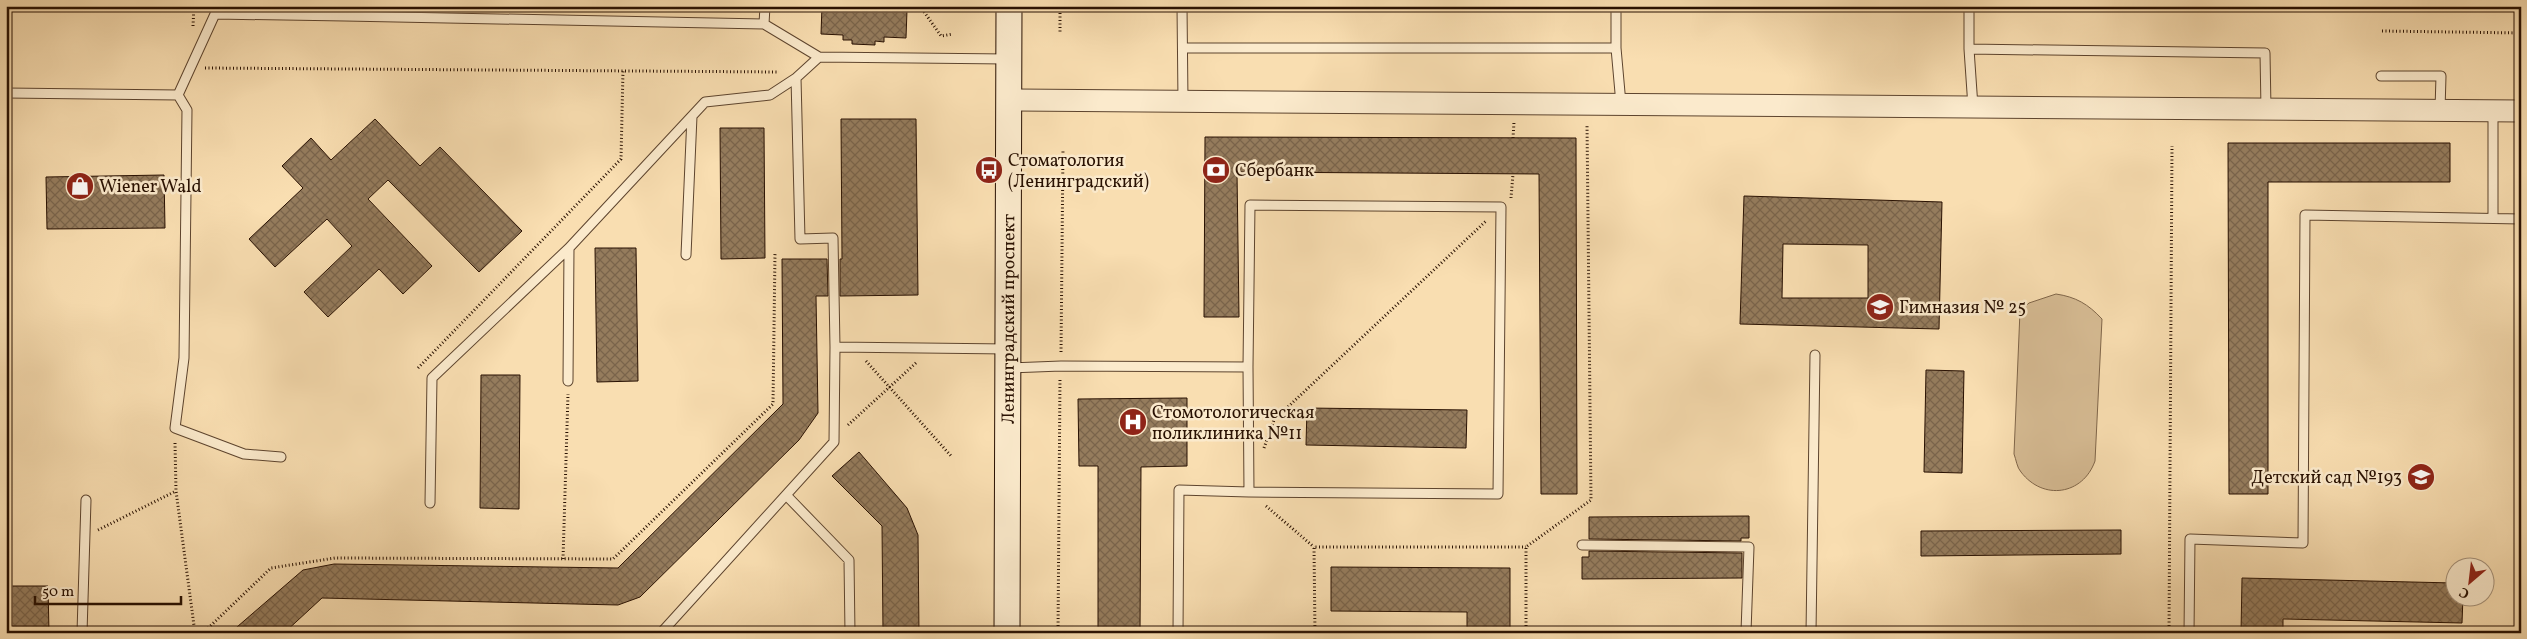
<svg xmlns="http://www.w3.org/2000/svg" width="2527" height="639" font-family="Vollkorn,serif">
<defs>
<pattern id="building-cross-hatch" width="8" height="8" patternUnits="userSpaceOnUse" patternTransform="scale(1.25)"><rect width="8" height="8" fill="#957c5d"/><path d="M0 0l8 8M0 8l8-8" fill="none" stroke="#7a644b"/></pattern>
</defs>
<rect width="100%" height="100%" fill="#f9deb1"/>
<filter id="stains"><feTurbulence type="fractalNoise" baseFrequency=".004" numOctaves="4"/><feColorMatrix values="0 0 0 0 .2 0 0 0 0 .09 0 0 0 0 .02 0 0 0 .5 -.17"/></filter>
<radialGradient id="worn" r=".72"><stop offset=".6" stop-color="#630" stop-opacity="0"/><stop offset="1" stop-color="#630" stop-opacity=".3"/></radialGradient>
<path fill="#d6bb93" stroke="#80664a" d="M2056 294C2076 297 2088 304 2102 319L2095 461C2083 495 2043 501 2021 472 2017 468 2016 459 2014 454L2020 311 2029 303Z"/>
<path fill="url(#building-cross-hatch)" stroke="#291102" fill-rule="evenodd" d="M822 6H899V10H907L906 38 884 37V42L875 41V45L852 44V40H843V35L821 34Z
M375 119 420 166 440 147 522 231 479 272 388 180 368 199 432 266 403 294 379 269 328 317 304 292 352 246 327 219 275 267 249 239 303 188 282 166 311 138 331 160Z
M841 119H916L918 295 840 296V259H842Z
M720 128H764L765 258 721 259Z
M1205 137 1576 138 1577 494H1541L1539 174 1237 172 1239 317H1204Z
M2228 143H2450V182H2268V494H2229Z
M164 175 165 228 47 229 46 177Z
M1744 196 1942 202 1939 329 1740 324ZM1783 244 1868 245V298H1782Z
M595 248H636L638 381 597 382Z
M782 259H827L828 296H816L818 413 799 440 640 597 618 605 322 598 284 633H230L303 570 334 564 618 568 783 404Z
M1926 370 1964 371 1962 473 1924 472Z
M481 375H520L519 509 480 508Z
M1187 398V466L1141 467 1140 633H1098V466H1079L1078 399Z
M1307 408 1467 410 1466 448 1306 445Z
M859 452 907 508 918 535 919 633H883L882 526 832 476Z
M1749 516V538H1741V541L1589 539V517Z
M2121 530V554L1921 556V531Z
M1589 551 1742 553V578L1582 579V557H1589Z
M1331 567 1510 568V633H1467V612L1331 611Z
M2242 578 2454 583V596H2463L2462 623 2283 619V633H2241Z
M6 586H48L49 633H6Z"/>
<g fill="none" stroke-linecap="round" stroke-linejoin="round">
<defs>
<path id="service" d="M336 6 345 16 764 24 819 57 1007 59
M1182 6 1183 101
M1616 6V48L1621 104
M1969 6V49L1973 107
M764 24 765 6
M1183 48H1616
M1969 49 2265 53 2266 109
M2381 76H2441L2440 110
M796 78 800 239 833 238 835 347
M6 93 178 95 215 14 345 16
M178 95 187 110 184 358 175 428 244 454 281 457
M2493 218V111
M686 255 692 116
M1248 367 1250 205 1501 207 1498 494 1249 492
M1010 368 1061 366 1248 367 1249 492 1179 490 1178 633
M568 381 569 248
M786 495 849 560 850 633
M430 503 432 378 569 248 705 102 770 95 796 78 819 57
M1582 545 1749 547 1746 632 1767 633
M82 633 86 500
M661 633 834 442 835 347 1008 349
M1811 633 1815 355
M2189 633 2190 539 2303 543 2305 215 2521 219"/>
<path id="tertiary" d="M1009 100 2521 111"/>
<g id="secondary">
<path id="s1" d="M1007 633 1009 6"/>
</g>
</defs>
<use href="#service" stroke="#5d442e" stroke-width="11"/>
<use href="#tertiary" stroke="#5d442e" stroke-width="23"/>
<use href="#secondary" stroke="#291102" stroke-width="27"/>
<path stroke="#291102" stroke-width="3" stroke-dasharray="1 2.5" stroke-linecap="butt" d="M920 6 941 36 953 34
M1060 6V33
M193 26 194 6
M2382 31 2521 33
M205 68 779 72
M1513 138 1514 122
M1511 198 1513 174
M1061 352 1063 149
M866 361 952 457
M418 368 621 159 623 70
M848 425 917 362
M175 443 176 491 195 633
M1264 448 1274 420 1486 221
M1266 506 1314 547
M98 530 176 491
M563 559 568 394
M203 633 271 568 335 558 613 559 773 404 775 253
M1058 633 1060 378
M1315 633 1314 547H1526
M1526 633V547L1591 500 1587 124
M2169 633 2172 146"/>
<use href="#service" stroke="#fbeacc" stroke-width="9"/>
<use href="#tertiary" stroke="#fbeacc" stroke-width="21"/>
<use href="#secondary" stroke="#fbeacc" stroke-width="25"/>
</g>
<defs>
<symbol id="bus-disc" viewBox="-11 -11 22 22"><circle r="9.5" fill="#8f2418" stroke="#fbeacc"/><path d="M-5-6H5V4H4V6H2V4H-2V6H-4V4H-5ZM-3.5-4V0h7V-4ZM-3.5 1.2v1.5H-2V1.2ZM2 1.2v1.5H3.5V1.2Z" fill="#fff"/></symbol>
<symbol id="bank-disc" viewBox="-11 -11 22 22"><circle r="9.5" fill="#8f2418" stroke="#fbeacc"/><path d="M-6-4H6V4H-6ZM0-2.3a2.3 2.3 0 1 0 0 4.6a2.3 2.3 0 1 0 0-4.6Z" fill="#fff"/></symbol>
<symbol id="shop-disc" viewBox="-11 -11 22 22"><circle r="9.5" fill="#8f2418" stroke="#fbeacc"/><path d="M-5-2.5h2.3a2.7 3.5 0 0 1 5.4 0H5L5.5 6h-11ZM-1.5-2.5h3a1.5 2.3 0 0 0-3 0Z" fill="#fff"/></symbol>
<symbol id="school-disc" viewBox="-11 -11 22 22"><circle r="9.5" fill="#8f2418" stroke="#fbeacc"/><path d="M0-5L7-2L0 1L-7-2ZM-4 1L0 2.5L4 1V4Q0 6-4 4Z" fill="#fff"/></symbol>
<symbol id="hospital-disc" viewBox="-11 -11 22 22"><circle r="9.5" fill="#8f2418" stroke="#fbeacc"/><path d="M-5-5h3v3.5h4V-5h3V5h-3V1.5h-4V5h-3Z" fill="#fff"/></symbol>
</defs>
<g fill-rule="evenodd">
<use href="#bus-disc" x="973" y="154" width="32" height="32"/>
<use href="#bank-disc" x="1200" y="154" width="32" height="32"/>
<use href="#shop-disc" x="64" y="170" width="32" height="32"/>
<use href="#school-disc" x="1864" y="291" width="32" height="32"/>
<use href="#hospital-disc" x="1117" y="406" width="32" height="32"/>
<use href="#school-disc" x="2405" y="461" width="32" height="32"/>
</g>
<g text-anchor="middle" stroke-width="5" stroke-linejoin="round" paint-order="stroke">
<g font-size="18" fill="#291102" stroke="#fbeacc" text-anchor="start">
<text x="1008" y="166">Стоматология<tspan x="1008" dy="21">(Ленинградский)</tspan></text>
<text x="1235" y="176">Сбербанк</text>
<text x="99" y="192">Wiener Wald</text>
<text x="1899" y="313">Гимназия № 25</text>
<text x="1152" y="418">Стомотологическая<tspan x="1152" dy="21">поликлиника №11</tspan></text>
<text x="2402" y="483" text-anchor="end">Детский сад №193</text>
</g>
<g font-size="18" fill="#291102" stroke="#fbeacc">
<text dy="6" stroke="none"><textPath href="#s1" startOffset="314">Ленинградский проспект</textPath></text>
</g>
</g>
<rect width="2527" height="639" fill="none" stroke="#f9deb1" stroke-width="25"/>
<rect x="8" y="8" width="2512" height="624" fill="none" stroke="#291102" stroke-width="2.5"/>
<rect x="12" y="12" width="2502" height="614" fill="none" stroke="#291102"/>
<g transform="translate(2470 582) rotate(208)"><circle r="24" fill="#fbeacc" stroke="#a7937b"/>
<path d="M0-4L9 19L0 12L-9 19Z" fill="#8f2418"/>
<text y="-8" font-size="14" font-weight="bold" text-anchor="middle" fill="#291102">С</text>
</g>
<path d="M35 596v8h146v-8" fill="none" stroke="#291102" stroke-width="2.5"/>
<text x="42" y="596" font-size="15" fill="#291102" stroke="#fbeacc" stroke-width="4" paint-order="stroke">50 m</text>
<rect width="100%" height="100%" filter="url(#stains)"/>
<rect width="100%" height="100%" fill="url(#worn)"/>
</svg>
